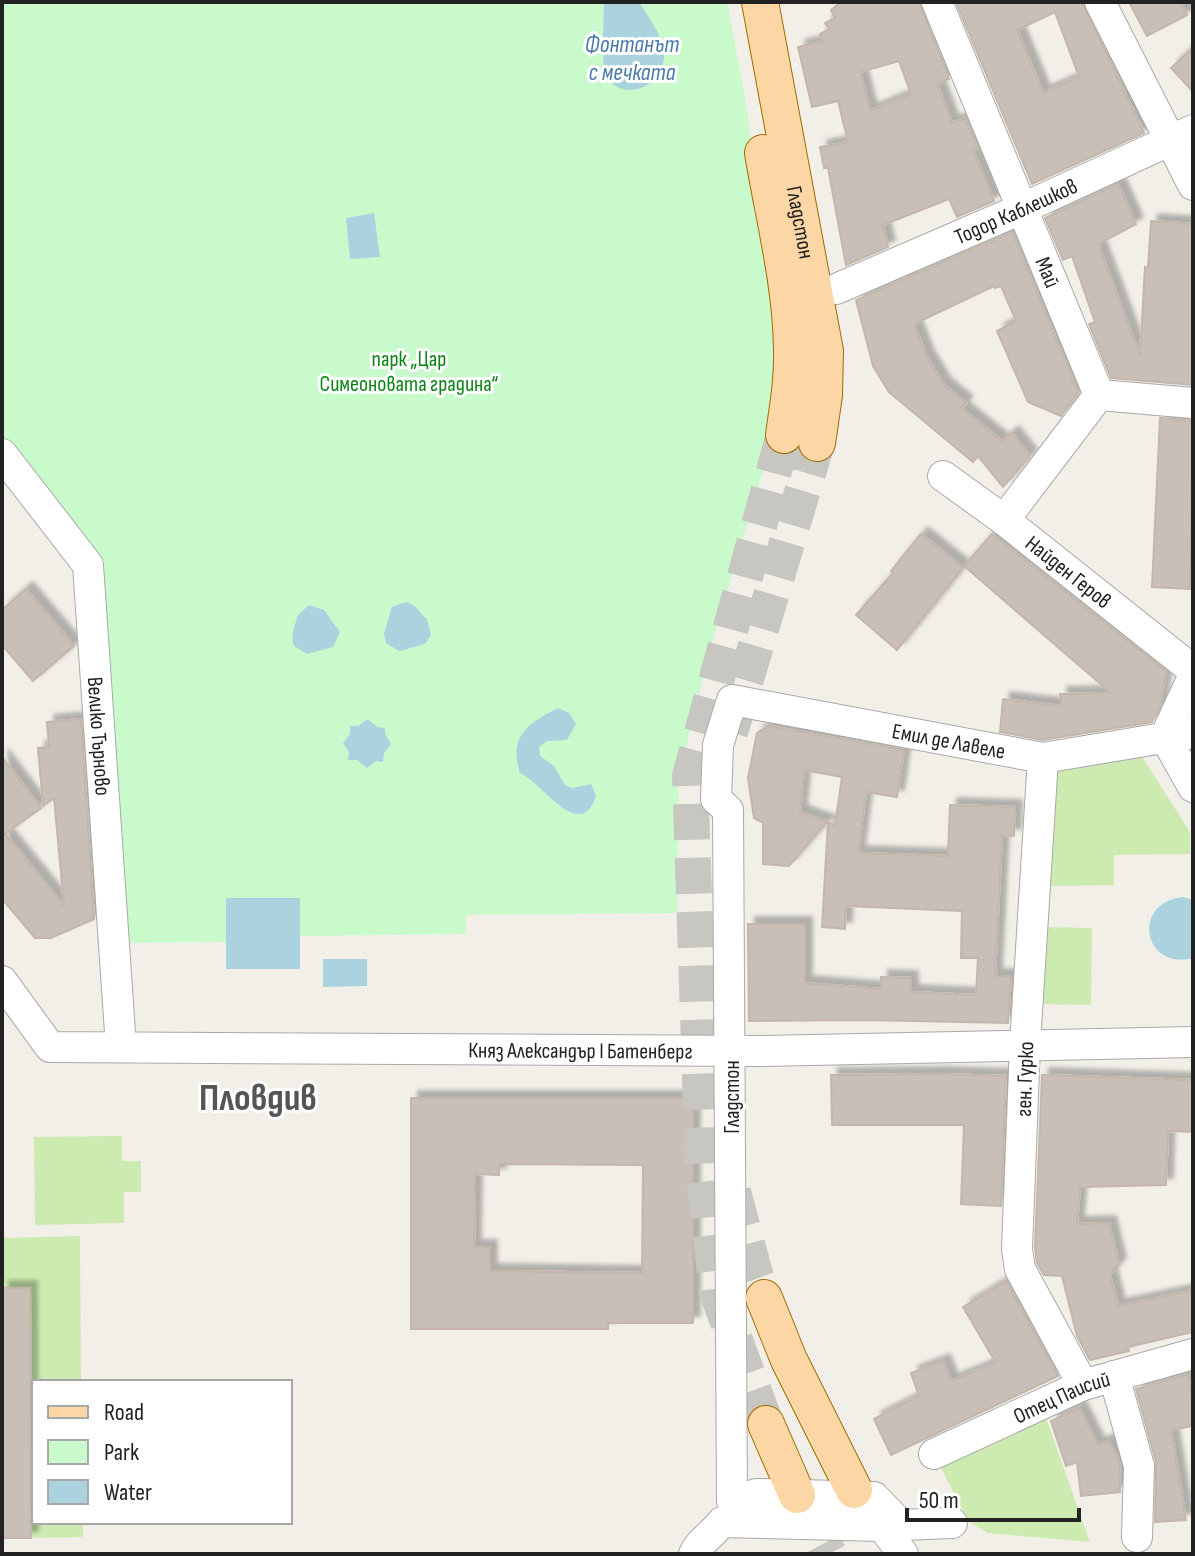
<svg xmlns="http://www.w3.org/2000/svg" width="1195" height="1556" font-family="'Sofia Sans Condensed',sans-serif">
<defs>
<filter id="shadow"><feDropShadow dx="7" dy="-7" stdDeviation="2" flood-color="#0004"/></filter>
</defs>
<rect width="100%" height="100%" fill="#f2efe9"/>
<path fill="#cdebb0" d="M1137 749 1190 832V854L1114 855V885L1049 886 1046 766Z
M1040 927 1092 928 1091 1005 1039 1004Z
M122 1136V1161H141V1192H124V1223L35 1225 34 1137Z
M80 1236 81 1382H34V1522H83V1537L31 1538 30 1288H2V1238Z
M1041 1404 1090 1542 988 1533 968 1521 934 1454Z"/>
<path fill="#c8facc" d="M2 2H727L744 92 782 352 775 431 714 635 679 774 677 913 466 915V934L300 936V898H227L226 942 119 943 94 563 2 444Z"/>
<path fill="#aad3df" d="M604 2H639C649 18 665 38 664 58 661 89 621 102 606 76 601 67 604 16 604 2Z
M374 213 380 257 350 259 346 218Z
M406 602C417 605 419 613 427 619L431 635 425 644 399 651 386 643 384 633 392 607Z
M309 605 324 610 340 632 333 647 307 654 294 646C290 636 295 625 298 615Z
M558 708 569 713 576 724 567 740 547 741 539 747 540 756 554 766 565 785 572 788 591 784 596 796C580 844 543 783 520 773 508 737 528 723 558 708Z
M368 719 377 727 385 728V734L391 744 384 753 383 762 376 761 367 768 357 760H348L349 752 343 743 350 734V726H358Z
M1183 897 1193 900V958C1144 971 1130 903 1183 897Z
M226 898H300V969H226Z
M323 959H367V986L323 987Z"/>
<path fill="#c7bfb8" stroke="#c4b6ab" stroke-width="2" fill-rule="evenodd" filter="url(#shadow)" d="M841 2H919L949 79 937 84 952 123 965 118 978 149 973 151 994 201 957 217 949 199 883 225 888 247 846 265 828 168H824L820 147 848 142 838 101 812 107 798 47 823 41 820 34 830 29 825 23 835 18 831 10ZM899 61 911 94 870 111 860 72Z
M956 2H1082L1144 133 1032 184ZM1055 12 1079 77 1043 93 1017 30Z
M1129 2H1180L1187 15 1147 36Z
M1193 47V92L1171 68Z
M1118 184 1136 224 1098 244 1140 356 1145 267 1148 268 1151 221 1193 224V385L1111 378 1089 324 1095 322 1072 256 1063 260 1045 218Z
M1012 232 1078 392 1061 416 1028 402 997 331 1016 321 1001 286 995 288 994 286 914 324 927 357 944 385 966 403 961 408 1002 441 1012 433 1030 456 1003 487 978 456 973 462 889 392 873 366 856 300Z
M1160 418 1193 421 1190 589 1152 587Z
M921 534 963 568 897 650 856 615 893 573 891 571Z
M992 534 1166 671 1160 706 1152 722 1043 740 1000 732 1003 699 1062 706 1060 694 1111 693 964 566Z
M26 589 74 646 33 681 2 645V610Z
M81 719 94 919 51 938H35L2 899V757L41 808 5 834 64 906 54 798 43 806 38 748 49 747 47 722Z
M769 726 904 750 897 797 866 792 858 853 948 856 950 805 1015 807 1014 836 1002 835 995 976H1011L1008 1023 866 1020 749 1021 748 924H805V983L881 989V977L911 978V992L976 995 978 958H961L962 911 846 906 845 929 822 927 828 822 835 825 842 777 804 770 800 812 827 822 789 866 763 864V823L754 818 748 778 757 733Z
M940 1074 1006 1076 1001 1206 961 1204 964 1125H832L831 1075Z
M1042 1075 1193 1080V1132L1168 1131 1166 1185 1080 1187 1077 1224 1109 1223 1119 1264 1110 1275 1118 1306 1193 1290V1332L1128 1347 1129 1351 1090 1360 1077 1336 1062 1276 1044 1275 1037 1263 1035 1248Z
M411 1098H693V1323H608V1329H411ZM499 1164 643 1165 642 1273 490 1271V1247H474L475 1174 499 1175Z
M1006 1281 1058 1376 891 1455 874 1419 919 1396 911 1373 943 1361 951 1381 996 1363 963 1307Z
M2 1288H30L31 1538H2Z
M1188 1374 1193 1402V1426L1171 1430 1186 1520 1155 1522 1156 1462 1136 1389Z
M1079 1408 1098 1445 1108 1441 1119 1460 1120 1492 1081 1496 1077 1462 1066 1466 1051 1421Z"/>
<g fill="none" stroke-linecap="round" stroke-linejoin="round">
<path stroke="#c8c6c1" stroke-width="36" stroke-dasharray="36 18" stroke-linecap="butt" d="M730 732 817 443
M733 1192 755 1274 764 1298
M766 1424 717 1292 703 1166 690 776 784 435
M798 1496 829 1554"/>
<defs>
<g id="minor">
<path id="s1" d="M937 2 1099 395 1004 520"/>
<path d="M1100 2 1193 185"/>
<path id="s2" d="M836 289 1021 209 1193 130"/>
<path d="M1099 395 1193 403"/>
<path id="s3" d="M2 454 88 565 121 1047"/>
<path id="s4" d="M943 476 1004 520 1193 670"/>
<path d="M1165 737 1193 677"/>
<path d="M1165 737 1193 787"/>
<path d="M1043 758 1025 1044 1017 1249 1020 1269 1083 1385"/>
<path id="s5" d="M2 981 50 1047 759 1051 1193 1042"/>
<path d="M1114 1376 1139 1466 1137 1537"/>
<path id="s6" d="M934 1454 1083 1385 1193 1354"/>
<path id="s7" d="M952 1523 901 1525 874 1497 757 1494 732 1501 728 810 716 799 718 745 732 700 1043 758 1193 733"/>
<path d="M694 1554C699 1542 714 1533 722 1522L882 1526 903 1554"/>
</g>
<g id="major">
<path id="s8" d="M760 2 825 351 824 395 817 443"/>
<path d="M763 153C774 218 791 283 792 349 793 378 788 406 784 435"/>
<path d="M764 1298 789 1360 854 1490"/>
<path d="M766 1424 797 1495"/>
</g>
</defs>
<use href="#minor" stroke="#a9a9a9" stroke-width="32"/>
<use href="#major" stroke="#a06b00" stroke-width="38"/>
<use href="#minor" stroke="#fff" stroke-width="30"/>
<use href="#major" stroke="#fcd6a4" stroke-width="36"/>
</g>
<g text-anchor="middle" stroke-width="6" stroke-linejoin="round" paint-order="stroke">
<g font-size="22" fill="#222" stroke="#fff">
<text dy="8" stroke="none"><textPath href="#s2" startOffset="196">Тодор Каблешков</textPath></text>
<text dy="8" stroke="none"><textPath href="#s8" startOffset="224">Гладстон</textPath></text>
<text dy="8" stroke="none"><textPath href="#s1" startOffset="292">Май</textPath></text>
<text dy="8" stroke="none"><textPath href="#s4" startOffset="158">Найден Геров</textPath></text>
<text dy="8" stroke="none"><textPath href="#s3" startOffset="312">Велико Търново</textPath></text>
<text dy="8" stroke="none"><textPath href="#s7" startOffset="1262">Емил де Лавеле</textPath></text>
<text dy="8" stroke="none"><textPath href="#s5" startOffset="612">Княз Александър I Батенберг</textPath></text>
<text transform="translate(1024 1079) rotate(-88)" y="8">ген. Гурко</text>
<text transform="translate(731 1097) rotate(-90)" y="8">Гладстон</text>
<text dy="8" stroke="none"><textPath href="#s6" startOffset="140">Отец Паисий</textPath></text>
</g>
<g font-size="22" fill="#0c8416" stroke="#fff">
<text x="409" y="366">парк „Цар<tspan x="409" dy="25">Симеоновата градина“</tspan></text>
</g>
<g font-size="24" font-style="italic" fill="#4a7aab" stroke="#fff">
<text x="632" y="52">Фонтанът<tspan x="632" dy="28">с мечката</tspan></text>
</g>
<g font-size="38" font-weight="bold" fill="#555" stroke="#fff">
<text x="258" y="1110">Пловдив</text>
</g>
</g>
<rect width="1195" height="1556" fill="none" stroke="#222222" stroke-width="8"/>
<rect x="32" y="1380" width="260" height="144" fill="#ffffff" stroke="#a7a7a7" stroke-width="2"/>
<rect x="48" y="1406" width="40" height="12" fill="#fcd6a4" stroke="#a7a7a7" stroke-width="2"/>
<text x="104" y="1420" font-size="24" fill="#222222">Road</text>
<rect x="48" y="1440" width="40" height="24" fill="#c8facc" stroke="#a7a7a7" stroke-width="2"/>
<text x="104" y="1460" font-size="24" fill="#222222">Park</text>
<rect x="48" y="1480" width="40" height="24" fill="#aad3df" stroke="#a7a7a7" stroke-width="2"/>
<text x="104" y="1500" font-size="24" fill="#222222">Water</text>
<path d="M907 1508v12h172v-12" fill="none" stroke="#222222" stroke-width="4"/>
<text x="919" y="1508" font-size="24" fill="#222222" stroke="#ffffff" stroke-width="6" paint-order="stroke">50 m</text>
</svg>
